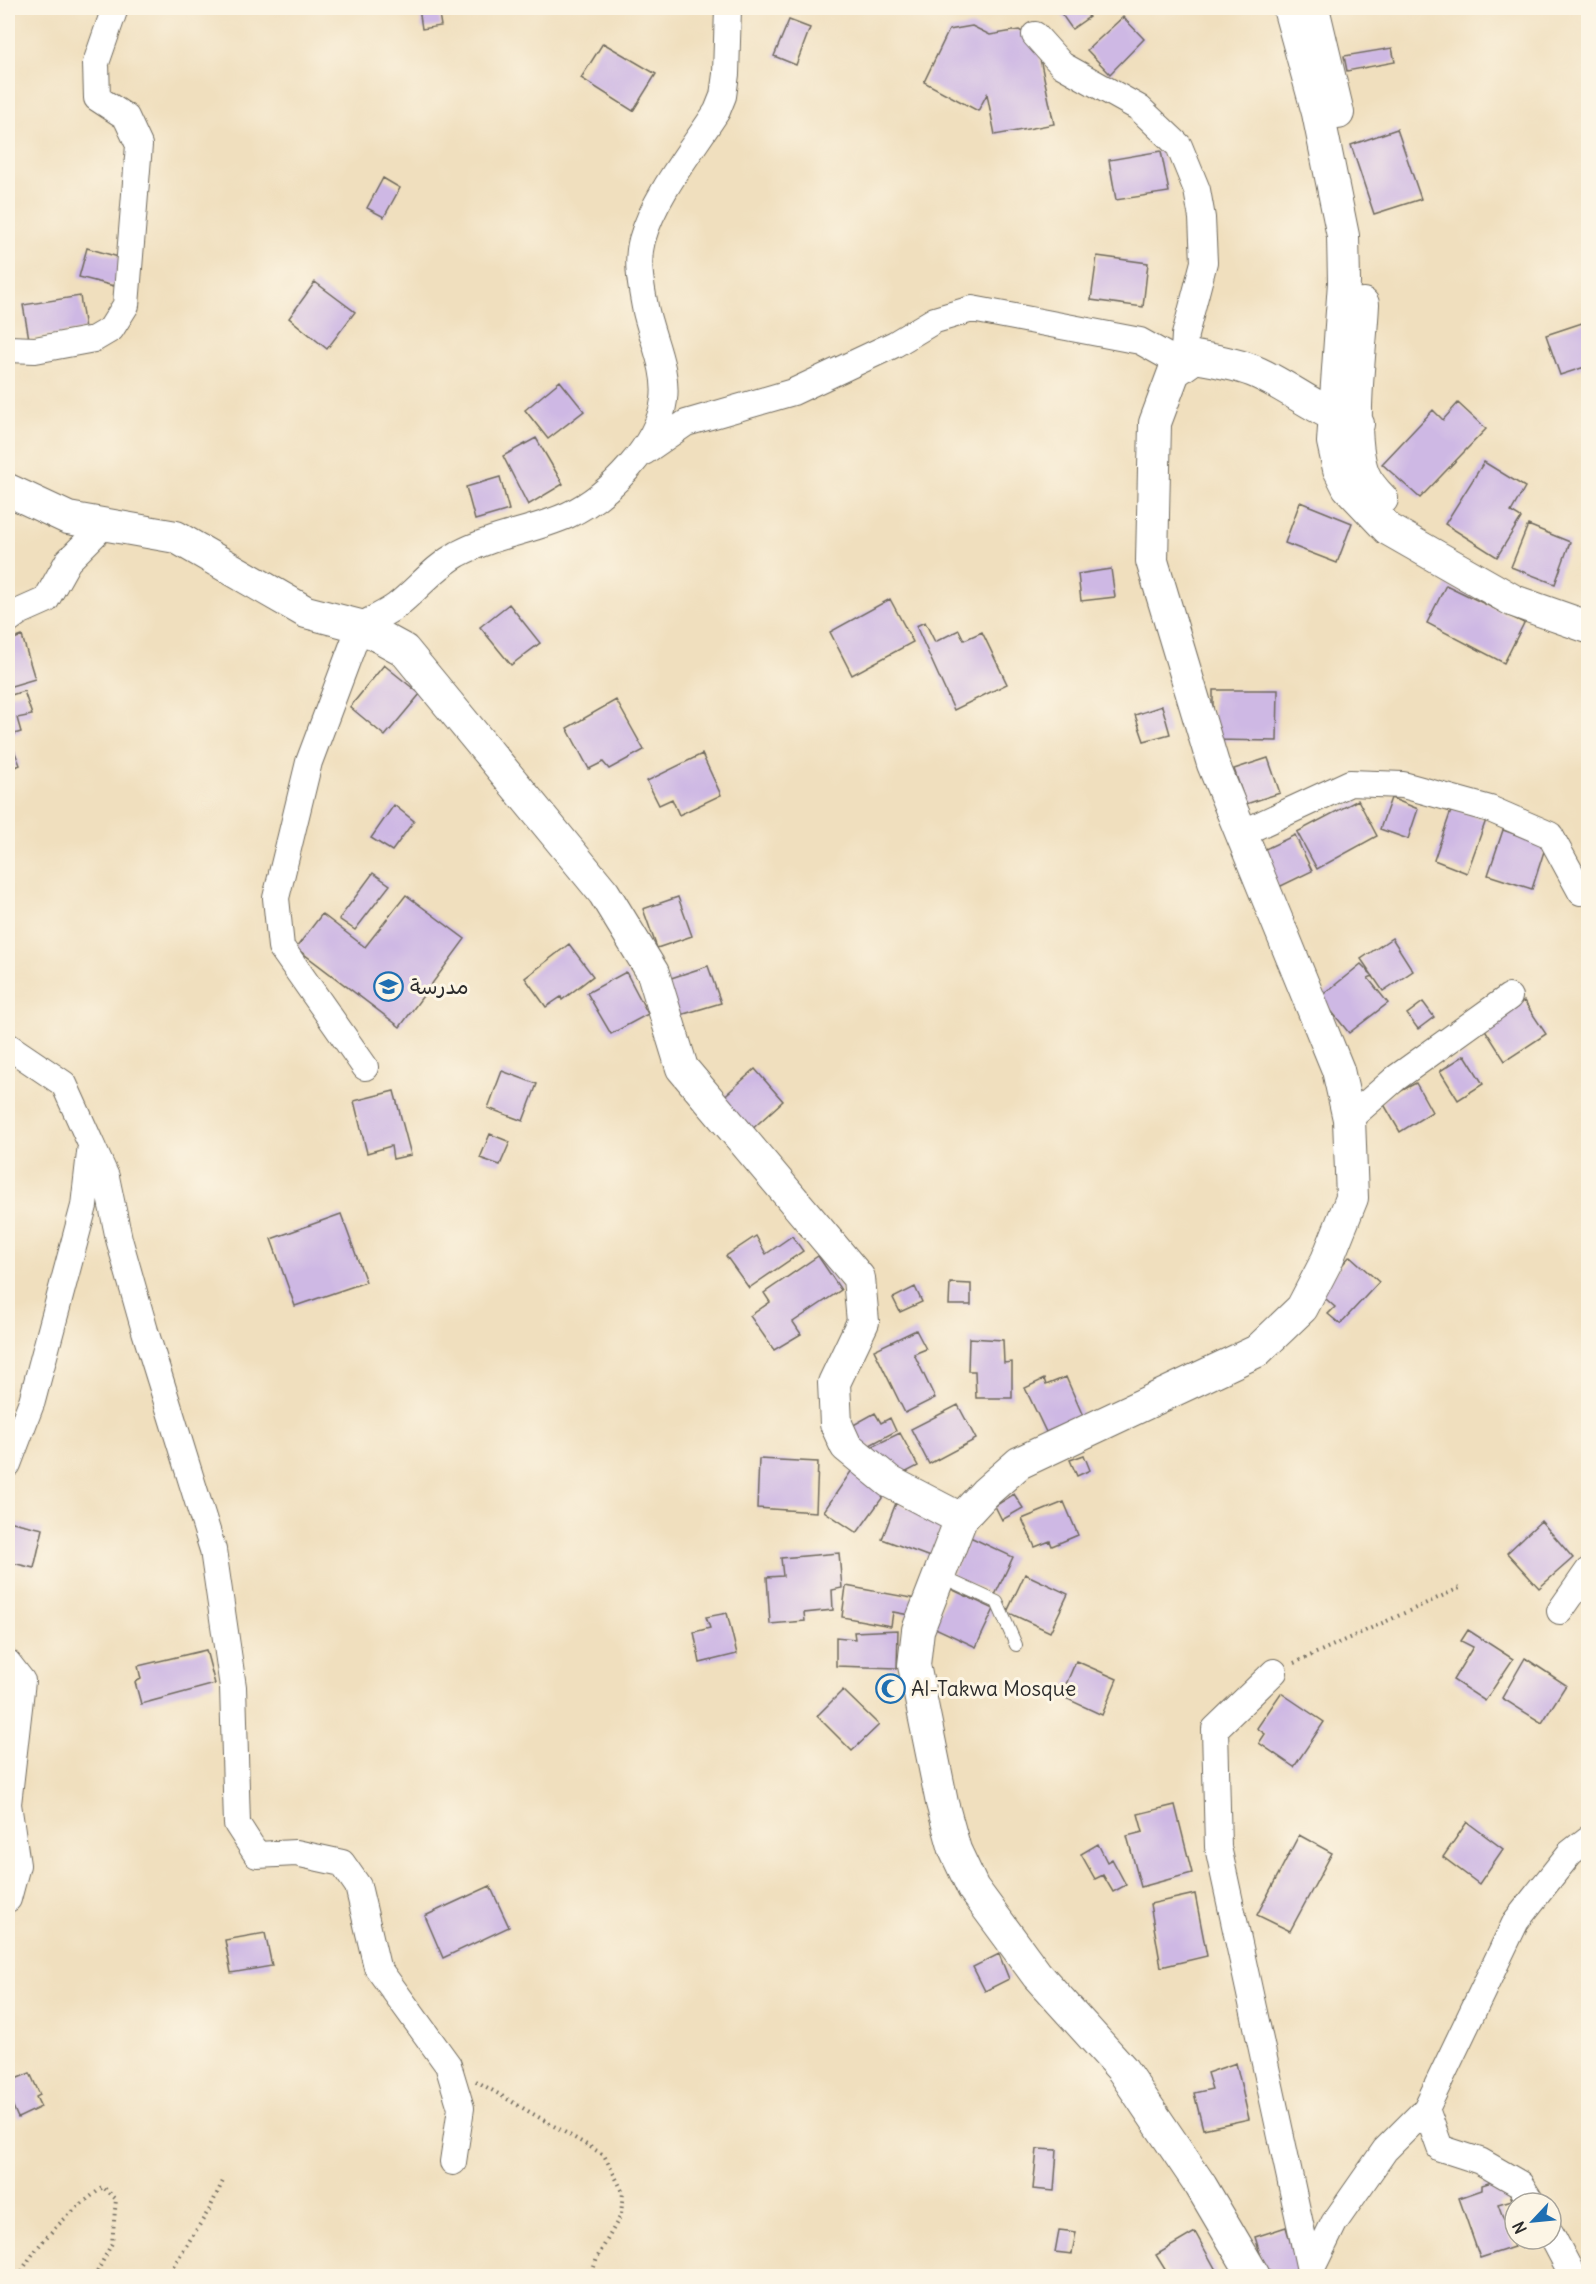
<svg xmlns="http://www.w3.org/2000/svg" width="1596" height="2284" font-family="Delius,'Playpen Sans Arabic',sans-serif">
<rect width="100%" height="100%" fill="#fcf5e5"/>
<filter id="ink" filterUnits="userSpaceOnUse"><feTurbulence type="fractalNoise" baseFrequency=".0167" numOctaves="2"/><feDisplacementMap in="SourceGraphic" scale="12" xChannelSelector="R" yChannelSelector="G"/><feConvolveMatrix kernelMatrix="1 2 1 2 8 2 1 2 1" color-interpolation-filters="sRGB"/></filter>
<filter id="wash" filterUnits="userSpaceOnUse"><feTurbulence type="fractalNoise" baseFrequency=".008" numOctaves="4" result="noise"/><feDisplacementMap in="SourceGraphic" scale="24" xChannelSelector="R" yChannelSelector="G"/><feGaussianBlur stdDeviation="1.35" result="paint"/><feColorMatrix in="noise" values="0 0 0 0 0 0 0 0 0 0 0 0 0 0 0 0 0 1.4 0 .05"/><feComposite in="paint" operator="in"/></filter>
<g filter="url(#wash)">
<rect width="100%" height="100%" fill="#f0dfbe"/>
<g id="blocks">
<path fill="#ceb8e4" d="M419 8H438L441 26 422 29Z
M1066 8H1082L1089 17 1072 29 1060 12Z
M1123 17 1144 39 1110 74 1087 50Z
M789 20 810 28 796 65 774 56Z
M972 26 990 35 1019 30 1036 40 1054 124 995 135 987 94 978 111 924 82 949 30Z
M603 43 656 74 633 111 581 78Z
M1392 48 1395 62 1347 71 1344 56Z
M1397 129 1421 199 1374 214 1351 145Z
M1161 151 1169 192 1116 200 1109 160Z
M383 178 400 188 384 217 367 208Z
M87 248 122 258 114 286 79 277Z
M1097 256 1148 263 1143 307 1091 300Z
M315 282 355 312 327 349 289 318Z
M80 296 85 329 29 339 23 305Z
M1588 321V366L1560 375 1546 335Z
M560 381 584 411 548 439 525 410Z
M1458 403 1486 429 1420 498 1382 464 1433 410 1443 420Z
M536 438 563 484 528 505 503 456Z
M1484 462 1525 487 1511 512 1521 518 1497 557 1445 524Z
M500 477 509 510 475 520 466 487Z
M1300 502 1352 523 1337 563 1285 543Z
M1528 525 1570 542 1555 584 1511 567Z
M1111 569 1115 597 1081 601 1078 574Z
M1446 585 1524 623 1504 663 1427 623Z
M890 599 913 642 852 675 830 632Z
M509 604 540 643 511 665 480 627Z
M925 622 935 642 959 630 964 640 982 632 1007 684 954 710 916 626Z
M22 636 35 679 8 687V641Z
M384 665 420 694 385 736 350 707Z
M1213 690H1278L1277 741 1213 740Z
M24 691 32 715 17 718 21 732 8 736V696Z
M616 700 644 750 609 769 603 762 589 769 567 728Z
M1162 706 1170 734 1144 741 1135 715Z
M10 740 20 765 8 770V741Z
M702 754 721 795 679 815 672 799 659 805 647 781Z
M1268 758 1280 793 1246 804 1234 769Z
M1391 798 1418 809 1408 839 1380 829Z
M1358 800 1377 836 1317 869 1297 832Z
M394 805 414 821 392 851 371 838Z
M1452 808 1486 820 1467 873 1434 860Z
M1503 830 1546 845 1532 889 1488 875Z
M1295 835 1312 871 1279 887 1261 851Z
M373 873 390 885 355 930 339 919Z
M406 895 465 939 400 1027 296 948 322 914 365 947Z
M678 897 692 936 657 948 643 909Z
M1392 938 1413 971 1383 991 1361 959Z
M569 944 593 976 562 1000 561 997 546 1007 525 978Z
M1361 964 1373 976 1368 978 1388 1003 1349 1033 1320 997Z
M708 966 721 1003 677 1016 665 980Z
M626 972 648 1014 611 1034 587 993Z
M1524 1001 1546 1034 1505 1061 1484 1028Z
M1423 1002 1434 1017 1418 1029 1407 1014Z
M1465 1055 1483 1084 1458 1100 1440 1071Z
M755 1069 783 1101 750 1131 720 1100Z
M502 1071 537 1084 523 1121 488 1108Z
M1416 1083 1432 1112 1400 1132 1382 1101Z
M394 1091 411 1155 393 1159 391 1146 367 1153 354 1101Z
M490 1134 510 1142 500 1165 480 1158Z
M341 1214 366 1282 295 1306 271 1239Z
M756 1236 766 1254 792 1236 803 1251 749 1288 726 1256Z
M818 1256 841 1290 793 1322 801 1334 774 1350 750 1316 770 1302 764 1293Z
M1350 1256 1379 1282 1340 1324 1328 1314 1335 1307 1318 1292Z
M950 1283 971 1284V1305H949Z
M915 1287 922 1302 900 1312 893 1298Z
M916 1330 926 1349 914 1354 935 1398 905 1413 874 1350Z
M969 1338 1003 1340 1004 1363 1012 1362V1398H976L975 1371H968Z
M1066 1377 1083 1416 1046 1432 1025 1388 1044 1379 1046 1385Z
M958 1405 976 1439 929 1464 911 1429Z
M875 1413 881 1423 890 1418 896 1431 861 1450 848 1428Z
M900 1433 918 1466 895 1478 886 1458 876 1463 869 1448Z
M1084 1455 1090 1470 1077 1476 1070 1460Z
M759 1459 818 1462 816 1512 757 1508Z
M852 1470 885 1494 857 1533 824 1511Z
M1014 1494 1023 1508 1002 1520 995 1506Z
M1064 1502 1078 1535 1052 1546 1050 1541 1035 1547 1022 1519Z
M896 1503 944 1521 930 1557 882 1539Z
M8 1521 43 1529 34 1568 8 1562Z
M1541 1521 1573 1558 1539 1588 1507 1553Z
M970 1537 1013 1557 995 1595 952 1575Z
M839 1553 842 1588 832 1590 833 1610 804 1613 805 1621 770 1624 767 1577 783 1576 781 1558Z
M1025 1574 1068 1594 1050 1632 1007 1612Z
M846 1586 917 1599 915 1616 893 1612 891 1626 842 1617Z
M951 1589 994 1609 976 1647 933 1627Z
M727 1613 737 1654 700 1663 694 1632 710 1628 706 1617Z
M898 1630 897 1668 836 1666V1637L855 1639 854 1632Z
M1468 1630 1513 1659 1485 1701 1453 1680 1473 1647 1461 1641Z
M206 1650 215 1684 141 1704 135 1682 141 1679 138 1666Z
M1525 1658 1566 1685 1542 1723 1502 1698Z
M1076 1661 1117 1679 1102 1715 1061 1696Z
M843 1690 879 1725 852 1751 817 1716Z
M1281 1693 1324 1722 1294 1767 1259 1743 1265 1734 1257 1728Z
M1175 1805 1192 1873 1141 1887 1127 1836 1143 1832 1138 1814Z
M1467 1822 1503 1849 1479 1884 1443 1857Z
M1299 1835 1332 1853 1290 1931 1257 1915Z
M1098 1844 1107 1862 1112 1859 1126 1885 1113 1892 1103 1875 1095 1879 1081 1854Z
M490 1886 509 1927 443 1958 425 1916Z
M1195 1894 1207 1956 1161 1967 1150 1904Z
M265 1933 272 1966 231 1973 225 1940Z
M999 1954 1009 1979 985 1991 973 1967Z
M1236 2063 1249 2119 1203 2129 1194 2093 1212 2089 1207 2073Z
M30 2073 40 2095 36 2097 41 2107 18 2118 8 2095V2082Z
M1037 2149 1057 2150 1054 2191 1033 2189Z
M1505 2178 1512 2200 1498 2204 1514 2247 1480 2258 1459 2198 1482 2190V2185Z
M1286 2227 1300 2276H1267L1255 2237Z
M1059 2230 1076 2232 1072 2254 1055 2252Z
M1195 2232 1217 2272 1208 2276H1169L1156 2255Z"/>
</g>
</g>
<g filter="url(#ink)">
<use href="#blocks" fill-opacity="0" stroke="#706a5e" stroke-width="1.5"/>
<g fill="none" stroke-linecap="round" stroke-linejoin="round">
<defs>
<path id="service" d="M940 1576 997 1602 1016 1645"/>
<path id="minor" d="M8 349 35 350 94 339 111 329 126 305 139 145 126 117 97 98 96 63 115 8
M644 452 686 423 793 392 895 344 935 320 972 309 1140 341 1183 365 1185 335 1204 262 1202 218 1197 190 1179 146 1139 108 1062 65 1035 35
M8 620 19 612 46 600 68 561 104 525
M1242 833 1350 783 1403 785 1490 809 1550 835 1581 892
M8 1046 64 1084 91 1144 84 1206 32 1401 8 1464
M365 1067 281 947 276 898 309 762 360 626C371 620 385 614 396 606 418 589 432 569 458 554 493 535 533 531 568 515 609 496 658 445 664 400 668 369 651 337 645 307 641 285 636 262 642 240 654 196 692 150 717 111L723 96 726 74 728 8
M1349 1119 1396 1078 1509 997
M91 1144 106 1177 119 1239 145 1331 213 1550 233 1687 237 1824 257 1855 296 1853 342 1863 358 1886 377 1967 448 2065 461 2108 453 2162
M1560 1611 1588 1571
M8 1663 22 1681 8 1804 17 1865 8 1899
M1274 1672 1215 1729 1218 1847 1310 2270
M1426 2109 1440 2148 1480 2161 1520 2184 1532 2203
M1551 2234 1573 2276
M1308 2276 1334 2223 1385 2150 1426 2109 1516 1921 1570 1853 1588 1839"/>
<path id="tertiary" d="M1289 8 1318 113 1343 236 1344 282 1333 442 1339 469 1348 487 1388 529 1514 601 1588 627
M1313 8 1338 113
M1363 304C1361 350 1348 431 1363 473 1367 483 1375 492 1382 499
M8 490 68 518 176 537 306 612 360 626 404 650 604 893 653 973 682 1068 859 1278 863 1322 834 1383 836 1424 846 1446 890 1482 961 1519
M1254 2276 1201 2186 1122 2069 1037 1975 973 1888 955 1850 942 1803 914 1665 918 1630 961 1519 985 1493 1019 1463 1257 1351 1302 1308 1327 1260 1352 1198 1349 1119 1338 1070 1213 764 1152 561 1155 423 1174 372 1195 357C1216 361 1238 364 1258 373 1293 389 1321 414 1358 424"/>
</defs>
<use href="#service" stroke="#706a5e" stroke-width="14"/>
<use href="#minor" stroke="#706a5e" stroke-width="28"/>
<use href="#tertiary" stroke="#706a5e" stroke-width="34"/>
<path stroke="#706a5e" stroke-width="4" stroke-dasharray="1.5 4.5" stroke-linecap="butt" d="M1294 1663 1462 1587
M476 2081 604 2155 623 2192 621 2215 597 2258 591 2276
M19 2276C39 2239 70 2212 103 2187L116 2199 112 2243 95 2276
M167 2276 209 2210 224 2179"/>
<use href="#service" stroke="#fff" stroke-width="12"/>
<use href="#minor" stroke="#fff" stroke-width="26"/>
<use href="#tertiary" stroke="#fff" stroke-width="32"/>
</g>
</g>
<defs>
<symbol id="school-ring" viewBox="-11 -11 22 22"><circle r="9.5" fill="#fcf5e5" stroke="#1f6fb2" stroke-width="1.5"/><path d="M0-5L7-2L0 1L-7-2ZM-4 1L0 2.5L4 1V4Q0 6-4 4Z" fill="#1f6fb2"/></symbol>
<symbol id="mosque-ring" viewBox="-11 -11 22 22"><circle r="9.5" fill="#fcf5e5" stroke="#1f6fb2" stroke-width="1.5"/><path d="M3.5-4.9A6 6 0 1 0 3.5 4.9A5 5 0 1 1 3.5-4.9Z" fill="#1f6fb2"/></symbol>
</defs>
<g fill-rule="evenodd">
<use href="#school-ring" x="372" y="970" width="33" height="33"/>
<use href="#mosque-ring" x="874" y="1672" width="33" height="33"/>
</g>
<g text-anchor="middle" stroke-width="6" stroke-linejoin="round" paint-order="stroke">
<g font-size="21" fill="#2b2b2b" stroke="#fcf5e5" text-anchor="start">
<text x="410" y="994">مدرسة</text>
<text x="911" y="1696">Al-Takwa Mosque</text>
</g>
</g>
<rect width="1596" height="2284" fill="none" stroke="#fcf5e5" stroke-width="30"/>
<g transform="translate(1533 2221) rotate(244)"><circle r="28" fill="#fcf5e5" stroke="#a8a49b" stroke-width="1.5"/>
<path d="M0-4.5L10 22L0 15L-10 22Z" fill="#1f6fb2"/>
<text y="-9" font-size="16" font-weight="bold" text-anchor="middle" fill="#2b2b2b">N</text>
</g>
</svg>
